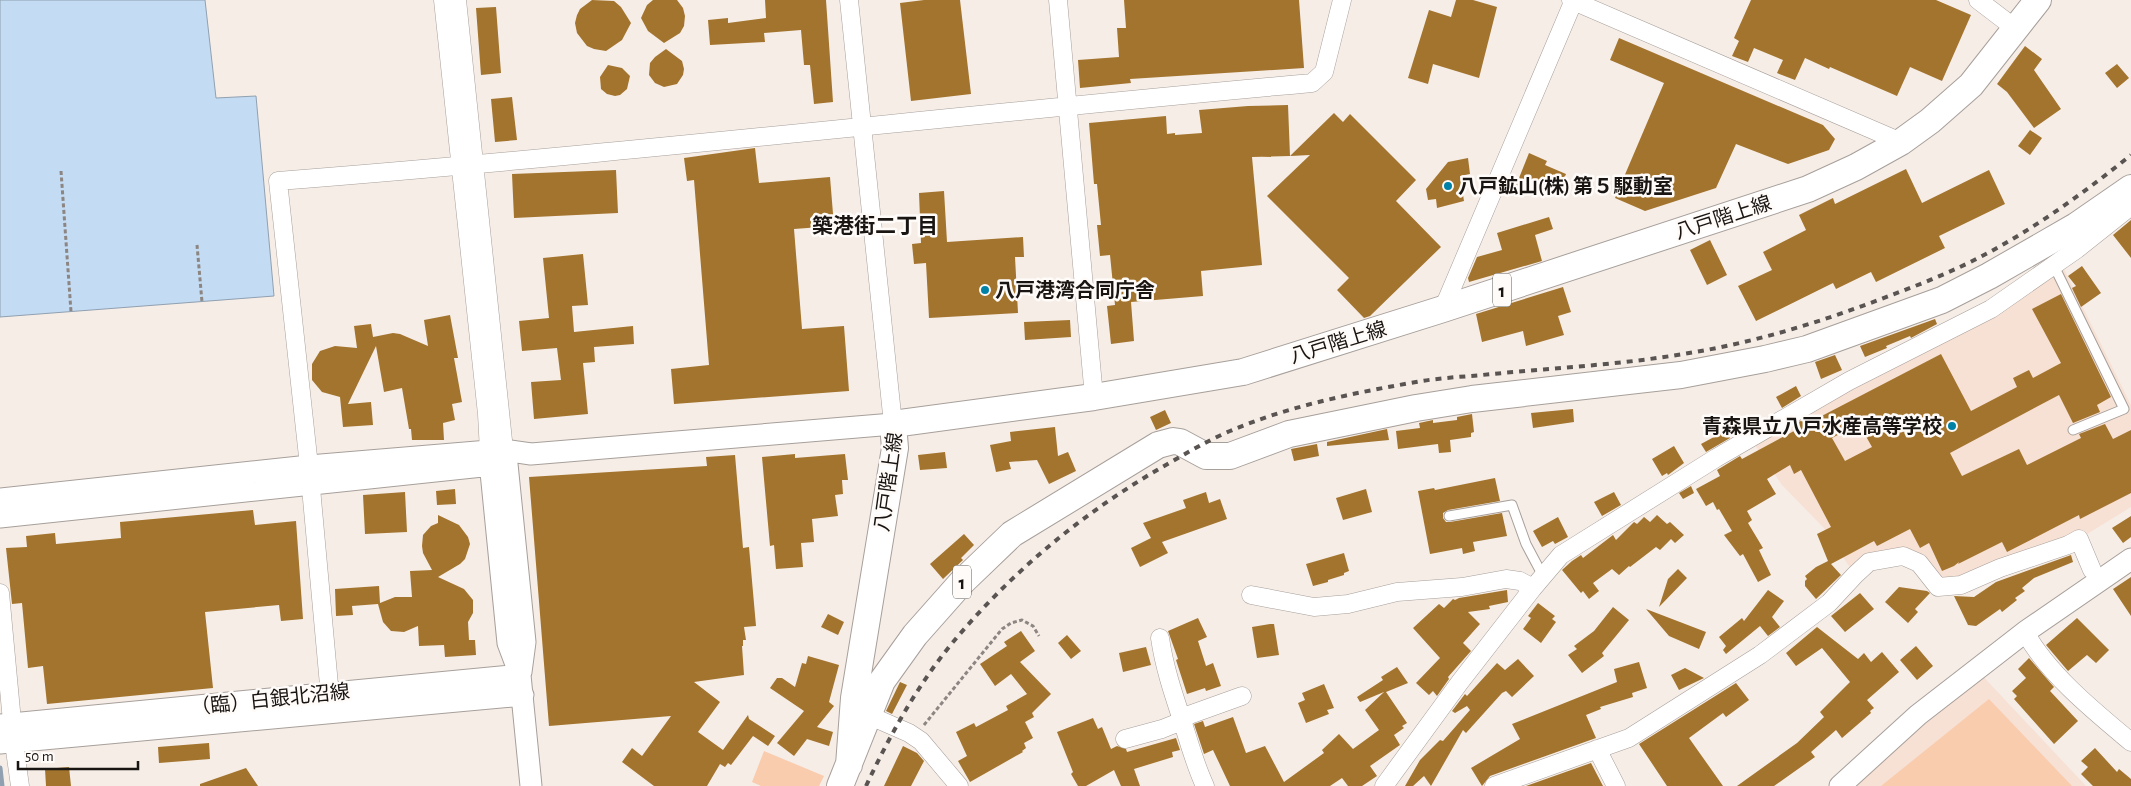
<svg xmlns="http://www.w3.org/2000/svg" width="2131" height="786" font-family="'Alegreya Sans','Noto Sans JP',sans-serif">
<rect width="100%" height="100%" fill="#f6ede7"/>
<path fill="#f7e0d4" d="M2060 261 2131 405V507L2079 539 1938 587 1903 556 1855 575 1823 527 1782 485 1751 439Z
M1977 670 2086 786H1840Z"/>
<path fill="#f9ccae" d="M1989 699 2072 786H1881Z
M764 751 824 776 819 786H761L752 782Z"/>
<path fill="#c3dbf3" stroke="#90a0b0" d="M0 0H205L216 98 256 96 274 296 0 317Z"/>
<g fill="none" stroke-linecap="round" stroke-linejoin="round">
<path stroke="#90a0b0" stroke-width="5" d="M0 768 2 786"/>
</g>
<path fill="#a3742d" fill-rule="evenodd" d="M592 0 614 1 621 7 631 23 622 40 606 51 594 49 587 46 577 33 575 23 577 15 580 9Z
M653 0H677L683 8 685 16 684 26 680 33 664 43 648 31 641 18 647 5Z
M765 0H826L833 102 814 104 810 65H804L801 30 764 33 765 42 710 45 708 20 728 18V23L766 18Z
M924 0H960L971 94 911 101 900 3Z
M1124 0H1299L1304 68 1130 79 1131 83 1080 88 1078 60 1119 57 1117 28H1126Z
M1456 0H1473L1497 7 1479 78 1433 64 1428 84 1408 78 1429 10 1451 17Z
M1751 0H1936L1971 15 1942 81 1910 67 1897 96 1830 67 1829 69 1805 58 1795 80 1777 73 1783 60 1754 48 1748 62 1732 56 1739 41 1734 38Z
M496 7 501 73 481 75 476 8Z
M1619 38 1823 125 1835 139 1829 150 1788 164 1736 144 1716 188 1645 211 1615 198 1664 83 1610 60Z
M2025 46 2042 59 2034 70 2061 109 2034 128 2007 92 1997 84Z
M666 49 682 61 684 69 683 75 677 84 664 87 655 83 649 75 650 63 655 57Z
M2117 64 2129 78 2117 88 2105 73Z
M608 65 622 68 630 76 627 89 620 95 615 96 607 94 601 89 600 77Z
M512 97 517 140 495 142 491 99Z
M1288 105 1290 156 1252 157 1262 265 1201 271 1203 296 1131 302 1134 341 1111 344 1107 306 1115 305 1110 255 1100 256 1097 225H1101L1097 184H1094L1089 123 1166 116 1167 134 1175 133V135L1202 133 1199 110 1248 106Z
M1334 113 1343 122 1350 114 1416 180 1396 201 1441 247 1370 316 1364 318 1337 290 1349 278 1267 196 1310 155 1290 156Z
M2030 130 2042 138 2030 155 2018 146Z
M755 148 759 183 830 177 834 226 794 229 802 329 844 326 849 391 674 404 671 369 709 365 694 180 687 181 684 158Z
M1529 153 1547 161 1545 165 1566 174 1557 195 1536 186 1533 196 1515 188Z
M1468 158 1470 174 1460 176 1464 201 1437 208 1436 199 1428 200 1426 189 1448 162Z
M1906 169 1922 203 1989 170 2005 204 1939 236 1945 248 1876 282 1871 272 1836 289 1833 283 1756 321 1738 286 1772 270 1763 252 1806 230 1799 215 1833 198 1835 204Z
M616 170 618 213 514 218 512 174Z
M944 191 947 242 1023 237 1024 257H1015L1018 313 929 318 926 263 914 264 912 244 921 243 919 193Z
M1549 217 1553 229 1535 235 1542 261 1469 282 1468 278 1477 257 1502 250 1497 233Z
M2131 220V258L2113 235Z
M1710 240 1727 275 1707 285 1690 250Z
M583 254 588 305 572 306 574 332 633 326 634 344 594 347 595 362 583 363 588 414 534 419 531 382 561 380 557 348 522 351 519 321 549 318 543 258Z
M2082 266 2101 293 2081 307 2072 288 2076 286 2068 276Z
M1563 287 1571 312 1558 316 1564 335 1526 346 1523 331 1482 342 1476 314Z
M2061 294 2111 397 2097 405 2100 412 2073 423 2059 395 1950 453 1962 476 2019 449 2027 465 2081 438 2079 434 2105 424 2113 439 2131 430V493L2080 519 2079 515 2007 552 2002 542 1958 564 1959 562 1954 566 1942 571 1929 543 1920 548 1910 529 1877 546 1874 541 1831 564 1841 575 1816 599 1805 586V581L1807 579 1805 576 1816 567 1828 561 1817 534 1831 527 1801 470 1794 474 1790 465 1767 479 1776 494 1747 511 1752 520 1748 523 1763 548 1759 550 1771 575 1758 582 1743 554 1740 556 1724 535 1732 531 1719 509 1717 510 1713 502 1706 506 1696 489 1720 476 1717 470 1740 456 1742 459 1794 431 1792 426 1811 415 1814 420 1941 354 1971 411 2017 387 2013 378 2029 370 2033 378 2061 363 2032 309ZM1859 424 1872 447 1845 461 1832 438Z
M450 315 458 358H454L462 402 452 404 455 420 443 423 444 440H412L411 429H409L402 388 384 392 376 346 348 404 371 402 373 425 343 427 340 397 322 392 312 380V364L320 351 335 346 357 348 354 326 371 324 373 337 393 333 400 334 428 346 424 320Z
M1935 319 1937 324 1911 338 1910 336 1886 346 1887 348 1865 357 1860 346Z
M1070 320 1071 337 1025 340 1024 322Z
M1835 355 1842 370 1821 379 1815 362Z
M1796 386 1801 396 1782 408 1776 397Z
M1573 409 1574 422 1533 428 1531 413Z
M1165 410 1171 423 1156 430 1150 417Z
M1472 414 1474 432 1471 433V437L1450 440 1451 452 1439 453 1438 444 1398 449 1396 431 1420 428 1419 423 1433 420V423L1457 420V417Z
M1055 427 1058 456 1068 452 1076 471 1049 484 1037 460 1009 462 1011 469 996 472 990 445 1011 441 1010 432Z
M1387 429 1389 440 1327 446V442Z
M1725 431 1730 438 1706 452 1701 444Z
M1317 444 1319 456 1294 461 1291 449Z
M1674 446 1684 463 1668 475 1667 473 1662 476 1652 459Z
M945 452 947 468 920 470 918 455Z
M795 454V458L845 454 848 480H842L843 494 835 495 838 516 812 519 814 542 801 543 803 567 776 569 774 545 770 546 762 457Z
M735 455 743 548 749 547 756 626 744 627 746 640H743V646H742L744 675 694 682 720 702 698 732 723 750 748 715 749 719 775 736 768 746 753 736 731 765 728 763 725 767 720 764 707 786H654L622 762 632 748 642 756 671 716 549 726 529 477 707 466 706 457Z
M1495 478 1500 501 1448 510 1443 513V518L1446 522H1450L1502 513 1507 536 1473 542 1475 551 1463 554 1462 548 1430 554 1418 491 1434 488 1435 490Z
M1691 486 1694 493 1683 499 1679 493Z
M455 489 456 504 437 505 436 491Z
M1366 489 1372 512 1343 520 1336 498Z
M405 492 407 532 365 534 363 495Z
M1206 492 1209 503 1220 499 1227 519 1162 542 1168 553 1140 567 1131 548 1151 538 1143 523 1186 508 1183 500Z
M1614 492 1621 505 1602 516 1594 502Z
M253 510 255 525 296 521 303 619 281 621 279 605 205 612 213 688 47 704 43 666 28 668 22 603 12 604 6 548 27 547 26 536 55 533 56 544 121 538 120 522Z
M438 515 459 525 468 537 470 544 465 559 460 564 438 577 464 589 473 600V613L468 622 469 640H475L476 655 445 657 444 645 419 646 418 626 404 632 391 631 383 622 378 604 352 606 353 615 336 616 335 589 379 586 380 603 395 597H412L410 571 432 570 423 553 422 546 423 535 431 526 438 523Z
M1657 515 1667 524 1670 522 1684 535 1675 543 1671 539 1660 550 1656 547 1630 567 1629 566 1619 575 1612 569 1593 583 1599 591 1589 599 1583 591 1581 593 1562 570 1572 561 1581 555 1583 558 1613 535 1616 540 1634 522 1637 524 1644 517 1650 522Z
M2131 516V537L2123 543 2112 528Z
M1558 517 1568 537 1555 544 1553 541 1542 547 1533 531Z
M964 534 974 545 961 558 963 560 943 579 930 564Z
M1344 553 1349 571 1344 573V575L1328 580V582L1313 586 1306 564Z
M2071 555 2073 562 2034 578 2022 588 2025 591 2015 598 2017 600 2002 612 2000 609 1976 626 1968 625 1954 596 1974 597 1996 582Z
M1678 569 1687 578 1659 607 1668 579Z
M2131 577V616L2113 589Z
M1899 587 1927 591 1930 593 1915 609 1918 612 1908 623 1885 602Z
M1507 590 1508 602 1489 606 1490 609 1468 612 1480 624 1463 643 1471 651 1448 677 1449 679 1437 696 1433 691 1429 695 1416 683 1440 658 1413 628 1439 604 1444 608 1453 599 1455 600 1459 598Z
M1768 590 1784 601 1772 617 1780 627 1768 636 1760 626 1726 654 1723 650 1726 646 1719 637 1742 618 1744 621Z
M1860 593 1874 609 1845 632 1831 616Z
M1538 603 1555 616 1552 619 1556 622 1541 643 1523 629 1531 618 1528 616Z
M1613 607 1629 620 1602 653 1604 656 1582 673 1568 655 1577 649 1574 646 1594 631Z
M1646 609 1706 632 1699 649 1669 636Z
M828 614 844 622 838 635 821 627Z
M1198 618 1207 637 1198 641 1206 666 1213 663 1221 686 1206 691 1205 688 1187 694 1176 660 1178 659 1168 631Z
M2077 618 2109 650 2096 663 2087 655 2068 671 2046 645Z
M1270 624H1274L1279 655 1257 658 1252 627Z
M1817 627 1858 659 1864 653 1871 662 1882 652 1899 672 1867 700 1874 708 1870 711 1871 713 1842 738 1836 730 1811 752 1815 757 1774 786H1737L1797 743 1824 717 1820 712 1850 682 1822 648 1796 666 1786 653Z
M1021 631 1035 651 1020 662 1051 694 1032 713 1034 717 1025 722 1033 738 1024 743 1026 748 1022 751 1023 752 970 782 958 761 967 756 956 732 974 723 976 727 1008 710 1006 706 1027 694 1011 674 995 686 980 664 1007 646 1004 642Z
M1067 635 1081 651 1071 659 1058 643Z
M1916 646 1933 666 1917 680 1900 660Z
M1146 647 1151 665 1123 672 1119 653Z
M808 656 839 665 829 702 834 706 817 727 833 732 829 746 807 739 794 756 777 743 804 711 770 688 777 678H782L795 687 802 663 806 664Z
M2029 658 2054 687 2050 691 2078 721 2054 744 2014 699 2017 696 2012 691 2026 678 2018 669Z
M1518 659 1534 676 1512 697 1506 691 1502 693 1466 733 1463 730 1431 786 1424 776 1413 786H1405L1420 760 1440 740 1443 741 1470 710 1467 706 1455 713 1452 711 1465 694 1467 696 1497 663 1505 670Z
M1639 662 1647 688 1632 693 1633 697 1600 707 1601 709 1586 715 1596 738 1490 776 1482 786 1471 768 1520 739 1512 724 1617 682 1614 669Z
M1397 667 1408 683 1386 692 1407 723 1402 726 1404 728 1394 735 1400 745 1370 766 1377 776 1362 786H1348L1342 778 1330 786H1230L1213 750 1204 754 1194 724 1203 721 1205 727 1233 717 1246 753 1265 746 1284 782 1324 753 1322 750 1339 734 1353 749 1379 730 1365 710 1384 692 1360 702 1357 697 1383 680 1381 677Z
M1685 668 1704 678 1679 690 1671 675Z
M900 682 907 685 892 714 886 711Z
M1736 683 1749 700 1726 717 1723 713 1689 738 1723 786H1667L1639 744Z
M1324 684 1334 708 1327 710 1329 714 1306 723 1298 703 1305 700 1302 693Z
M1093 718 1098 729 1102 727 1111 749 1117 746 1126 749 1127 752 1176 738 1180 750 1172 752 1173 757 1134 769 1140 786H1121L1114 770 1086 786H1078L1071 774 1073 772 1057 732Z
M209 743 210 759 159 763 158 747Z
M903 746 917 753 924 761 911 786H884Z
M2095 748 2117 772 2119 769 2131 779V786H2093L2081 774 2088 767 2081 761Z
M1591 763 1603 786H1526Z
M69 767 71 786H46L45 769Z
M246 768 258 786H200V784Z"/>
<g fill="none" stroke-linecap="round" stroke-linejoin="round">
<defs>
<path id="service" d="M2054 266 2124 409 2073 430
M1449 516 1512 505 1526 544 1543 576"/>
<path id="minor" d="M443 0 487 414 489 451
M457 0 504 450
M849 0 893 424
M1058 0 1094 397
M1571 0 1901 142
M1978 0 2016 29
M1443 309 1574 0
M0 593 14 743 20 786
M1251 595 1314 607 1348 604 1397 592 1462 587 1506 579 1520 581 1533 588
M2025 632C2048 674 2095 712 2131 742
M1160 638C1164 666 1173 693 1182 720 1189 742 1195 765 1205 786
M331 707 309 466 278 181C623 154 967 114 1312 83L1324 72 1342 0
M868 715 909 733 921 741 959 786
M1125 739 1162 729 1182 721 1189 715 1242 696
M1597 749 1616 786
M1384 786 1460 682 1533 588 1561 555 1716 458 1849 381 1991 309 2077 249 2131 206
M1494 786 1629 738 1760 655 1829 603 1855 575 1869 562 1903 556 1919 563 1938 587 1961 585 2000 568 2068 545 2079 539 2092 570"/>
<path id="tertiary" d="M504 450 507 464 525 642 521 672
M489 452 508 643 520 675 531 786
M0 499 309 466 489 451 504 450 531 454 893 424
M0 517 492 465
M0 725 520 675
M0 743 523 695
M1840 786 1918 715 2025 632 2131 559"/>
<path id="primary" d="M849 765 854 698 895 448 893 424 1094 397 1243 372 1443 309 1808 189 1856 167 1901 142 1930 121 1971 85 2038 0
M840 786 882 681 915 635 962 582 1012 534 1158 445 1173 441 1180 442 1206 456H1230L1289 434 1416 408 1472 399 1681 375 1765 359 1807 349 1942 300 1989 276 2076 226 2131 188"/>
</defs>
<use href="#service" stroke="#a79f9a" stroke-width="11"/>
<use href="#minor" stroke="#a79f9a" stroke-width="19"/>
<use href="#tertiary" stroke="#a79f9a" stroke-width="23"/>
<use href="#primary" stroke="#a79f9a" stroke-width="28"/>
<path stroke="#8c8581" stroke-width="3" stroke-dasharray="4 2.5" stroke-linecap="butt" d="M61 171 71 312
M197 245 202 302
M924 725 1002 629 1011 623 1022 620 1033 626 1039 636"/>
<use href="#service" stroke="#fff" stroke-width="9"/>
<use href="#minor" stroke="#fff" stroke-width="18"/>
<use href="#tertiary" stroke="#fff" stroke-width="21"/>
<use href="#primary" stroke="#fff" stroke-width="26"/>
<path stroke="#595451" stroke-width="4" stroke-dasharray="6 6" stroke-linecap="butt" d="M866 786C891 733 920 680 959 635 1019 565 1091 507 1171 462 1190 451 1209 440 1230 431 1289 406 1353 393 1416 382 1438 378 1460 377 1482 375 1551 368 1621 365 1689 353 1757 342 1824 321 1889 296 1921 284 1954 271 1984 255 2037 227 2085 192 2131 155"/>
</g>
<g fill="#0081a5" stroke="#fffbf9" stroke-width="2">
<circle cx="1448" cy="186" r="5"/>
<circle cx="985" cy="290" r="5"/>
<circle cx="1952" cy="426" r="5"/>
</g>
<g text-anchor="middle" stroke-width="5" stroke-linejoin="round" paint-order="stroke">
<g fill="#fffbf9" stroke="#5d5a58" stroke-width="1">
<rect x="1493" y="273.5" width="18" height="33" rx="4"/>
<rect x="953" y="565.5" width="18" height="33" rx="4"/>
</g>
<g font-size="19" font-weight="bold" fill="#181513">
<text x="1502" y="297">1</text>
<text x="962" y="589">1</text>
</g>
<g font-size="20" font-weight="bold" fill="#181513" stroke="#fffbf9" text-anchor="start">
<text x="1458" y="193">八戸鉱山(株) 第５駆動室</text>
<text x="995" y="297">八戸港湾合同庁舎</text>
<text x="1942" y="433" text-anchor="end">青森県立八戸水産高等学校</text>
</g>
<g font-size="20" fill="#181513" stroke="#fffbf9">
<text transform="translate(1723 217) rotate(-18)" y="7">八戸階上線</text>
<text transform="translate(1338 342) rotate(-17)" y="7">八戸階上線</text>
<text transform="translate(888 482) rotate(-82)" y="7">八戸階上線</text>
<text transform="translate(270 699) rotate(-6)" y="7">（臨）白銀北沼線</text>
</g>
<g font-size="21" font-weight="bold" fill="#181513" stroke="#fffbf9">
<text x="875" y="233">築港街二丁目</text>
</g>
</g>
<path d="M18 761v8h120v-8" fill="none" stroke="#181513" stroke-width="2.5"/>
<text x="25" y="761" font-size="15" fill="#181513" stroke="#fffbf9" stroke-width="4" paint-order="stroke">50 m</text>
</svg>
